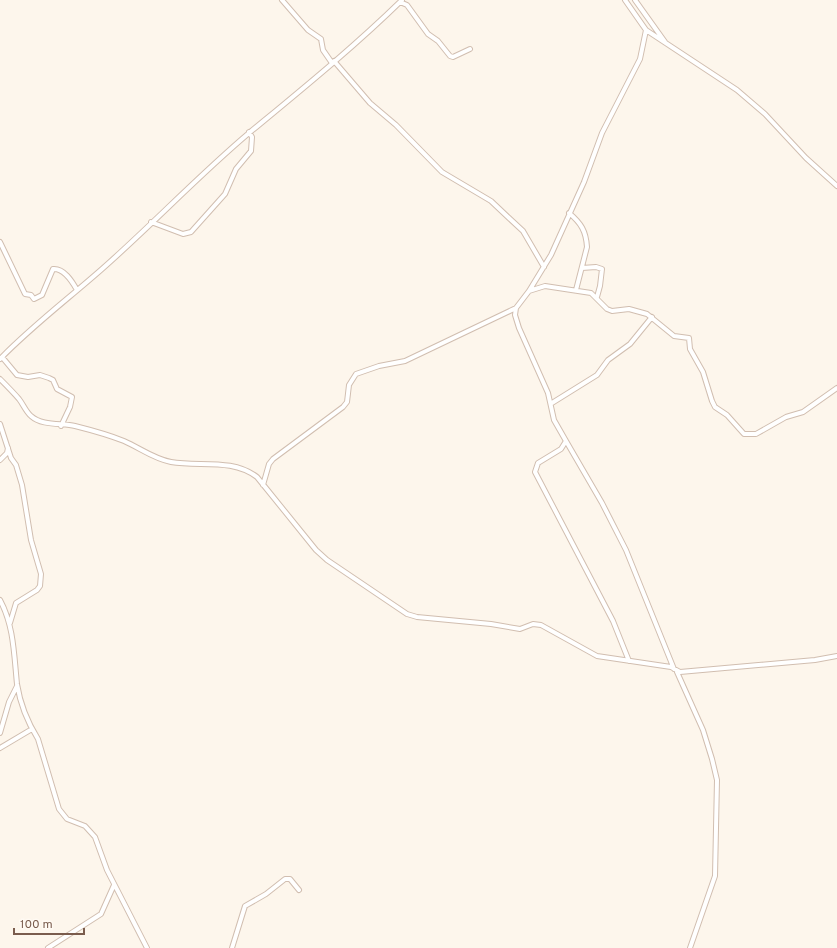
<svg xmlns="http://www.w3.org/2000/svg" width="837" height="948" font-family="Overpass,sans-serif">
<rect width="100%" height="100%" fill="#fdf6ec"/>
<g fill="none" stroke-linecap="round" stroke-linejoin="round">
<defs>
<path id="street" d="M282 0 308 30 321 39 323 50 332 63
M625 0 646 30 737 90 765 114 806 158 837 186
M635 0 665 42
M400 2 407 5 428 34 438 41 450 56 453 57 470 49
M334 61 370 103 396 125 442 172 491 201 509 218 523 231 544 267
M569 213C581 223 586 231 587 247L576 290
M151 222 183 234 191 232 225 194 236 169 251 151 252 137 249 132
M0 242 25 294 31 295 34 299 42 295 53 269C64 268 72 281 77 290
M582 268 596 267 602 269 600 286 597 297
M529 291 545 286 591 293 607 309 612 311 629 309 647 314 674 336 689 338 690 349 703 372 712 401 715 407 727 415 744 434H756L786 417 803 412 837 388
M2 357 17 375 28 377 40 375 49 378 53 380 57 389 72 397 70 407 61 426
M0 359C32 326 68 299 102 269 152 225 198 176 249 133 301 90 354 47 402 0
M0 379C6 385 13 392 19 399 23 404 26 412 31 416 42 426 62 423 75 426 91 430 109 435 124 441 140 448 154 459 171 462 200 467 232 458 257 477L316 550 327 560 407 614 417 617 491 624 520 629 533 624 541 625 597 656 671 667 680 672 815 660 837 656
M552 403 597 375 608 360 630 344 652 317
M0 424 11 458 16 465 22 485 31 540 41 574 40 586 37 590 16 603 10 623
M566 441 602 503 626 550 674 669
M0 460 7 453 8 448
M263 485 269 464 273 459 343 407 347 402 349 385 356 374 379 366 405 361 516 308
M0 600C14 626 14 655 17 684 20 703 28 723 38 739L59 809 67 819 85 826 95 837 107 870 147 948
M629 661 613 621 535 472 538 463 561 449 566 441 554 420 548 393 519 328 515 315 516 308 529 291 551 255 584 182 602 133 640 59 646 30
M677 672 703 730 712 759 717 780 715 876 690 948
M0 733 9 702 17 686
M0 748 32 729
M48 948 101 914 114 885
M232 948 245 906 266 894 285 879H290L299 890"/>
</defs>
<use href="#street" stroke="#d1beb0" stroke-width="6"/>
<use href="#street" stroke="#fff" stroke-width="4"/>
</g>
<path d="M14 928v6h70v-6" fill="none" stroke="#7a5c4d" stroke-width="2"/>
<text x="20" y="928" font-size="12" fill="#7a5c4d" stroke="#fffaf3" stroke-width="3" paint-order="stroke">100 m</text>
</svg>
